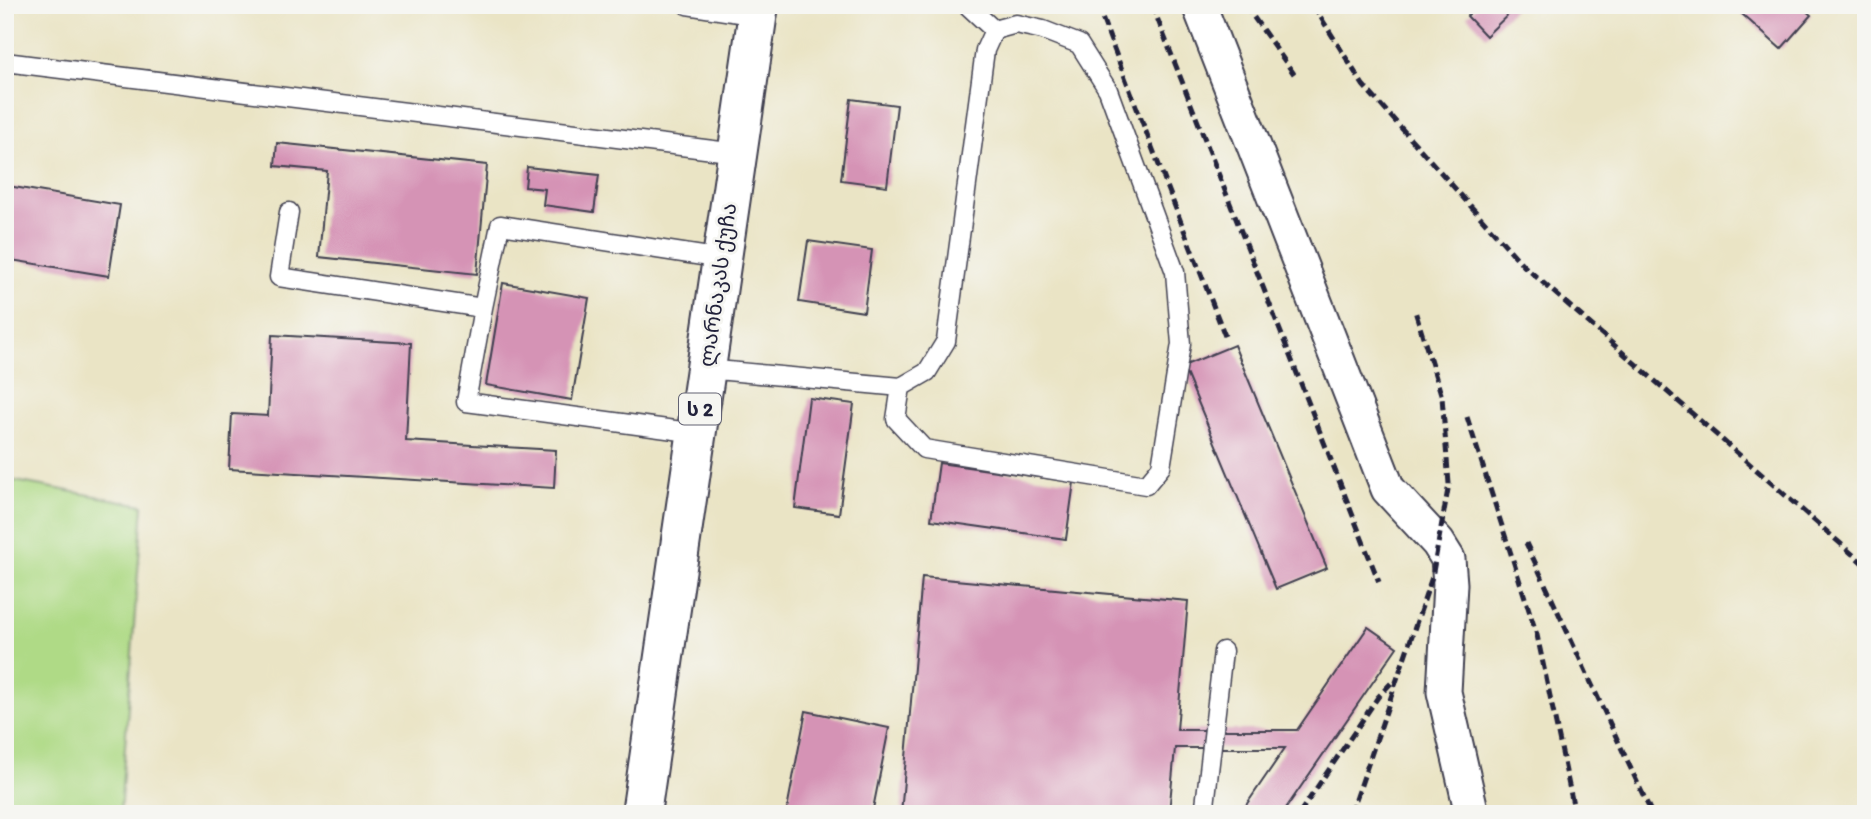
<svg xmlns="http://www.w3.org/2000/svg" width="1871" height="819" font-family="Itim,'Noto Sans Georgian',sans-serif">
<rect width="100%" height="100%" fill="#f6f6f2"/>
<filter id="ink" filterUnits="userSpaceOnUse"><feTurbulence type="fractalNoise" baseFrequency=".0143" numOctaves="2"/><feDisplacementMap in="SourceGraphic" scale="14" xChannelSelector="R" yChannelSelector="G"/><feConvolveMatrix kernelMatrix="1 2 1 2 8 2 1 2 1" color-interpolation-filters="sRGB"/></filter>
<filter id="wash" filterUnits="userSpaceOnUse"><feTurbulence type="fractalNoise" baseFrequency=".00686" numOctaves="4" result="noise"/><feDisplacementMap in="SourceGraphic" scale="28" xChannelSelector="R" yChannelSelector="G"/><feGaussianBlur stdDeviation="1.57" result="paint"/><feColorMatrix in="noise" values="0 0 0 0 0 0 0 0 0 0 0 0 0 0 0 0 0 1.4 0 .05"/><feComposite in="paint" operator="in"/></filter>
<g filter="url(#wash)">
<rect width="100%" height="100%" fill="#eae4c5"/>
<path fill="#afda86" stroke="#687e60" stroke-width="2" d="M5 479 143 505 120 814H5Z"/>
<g id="blocks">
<path fill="#d593b5" d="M1478 5H1518L1486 36 1467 16Z
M1732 5H1799L1811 15 1781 49Z
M851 99 897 105 887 186 841 180Z
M277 143 487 165 477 274 319 257 327 171 275 166Z
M527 167 599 175 594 212 543 205 545 189 525 187Z
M8 186 120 205 109 276 5 259Z
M808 241 872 250 864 312 799 302Z
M503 283 589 298 572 400 486 385Z
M272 335 411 343 406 441 556 450 554 488 229 469 232 414 268 416Z
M1234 345 1327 568 1276 589 1183 366Z
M809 398 854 404 839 514 795 508Z
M939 463 1074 482 1066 539 931 520Z
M922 577 1188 601 1177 730H1297L1368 627 1397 647 1282 814H1240L1285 748H1175L1169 814H901Z
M806 711 889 728 872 814H786Z"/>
</g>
</g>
<g filter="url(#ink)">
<use href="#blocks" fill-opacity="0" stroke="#403f50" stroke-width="2"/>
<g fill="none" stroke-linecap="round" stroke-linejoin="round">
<defs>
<path id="lane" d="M687 5 758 16
M967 5 994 30
M5 62 737 153
M289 212 279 277 483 308 466 402 697 433
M483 308 500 225 722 259
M706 369 901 387 927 372 946 341 985 50 994 30 1016 24 1043 30 1079 44 1108 90 1175 272 1181 344 1161 467 1146 485 924 449 896 419 901 387
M1204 814 1223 651"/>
<path id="street" d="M1199 5 1388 489 1438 543 1448 559 1450 584 1444 692 1472 814"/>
<path id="highway" d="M641 814 759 5"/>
</defs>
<use href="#lane" stroke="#403f50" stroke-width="21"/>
<use href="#street" stroke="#403f50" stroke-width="37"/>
<use href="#highway" stroke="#403f50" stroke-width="42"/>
<use href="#lane" stroke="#fff" stroke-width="18"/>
<use href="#street" stroke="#fff" stroke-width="33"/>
<use href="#highway" stroke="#fff" stroke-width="38"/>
<path stroke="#22223b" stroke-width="5" stroke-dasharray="10 5" stroke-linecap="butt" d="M1097 5 1225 336
M1152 5 1379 582
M1245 5 1294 74
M1313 5 1363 85 1524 266 1866 566
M1467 417 1537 635 1575 814
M1526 543 1652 814
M1299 814 1378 697 1394 680
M1351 814 1432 577 1449 484 1442 397 1415 311"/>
</g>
</g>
<g text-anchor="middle" stroke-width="6" stroke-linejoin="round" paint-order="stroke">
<rect fill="#f6f6f2" stroke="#626272" stroke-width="2" x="679" y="393.5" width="42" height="31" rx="5"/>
<g font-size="19" font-weight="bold" fill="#22223b">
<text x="700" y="416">ს 2</text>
</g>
<g font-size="21" fill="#22223b" stroke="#f6f6f2">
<text transform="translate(718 285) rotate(-82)" y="7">ლარნაკას ქუჩა</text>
</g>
</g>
<rect width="1871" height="819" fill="none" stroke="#f6f6f2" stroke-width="28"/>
</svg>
